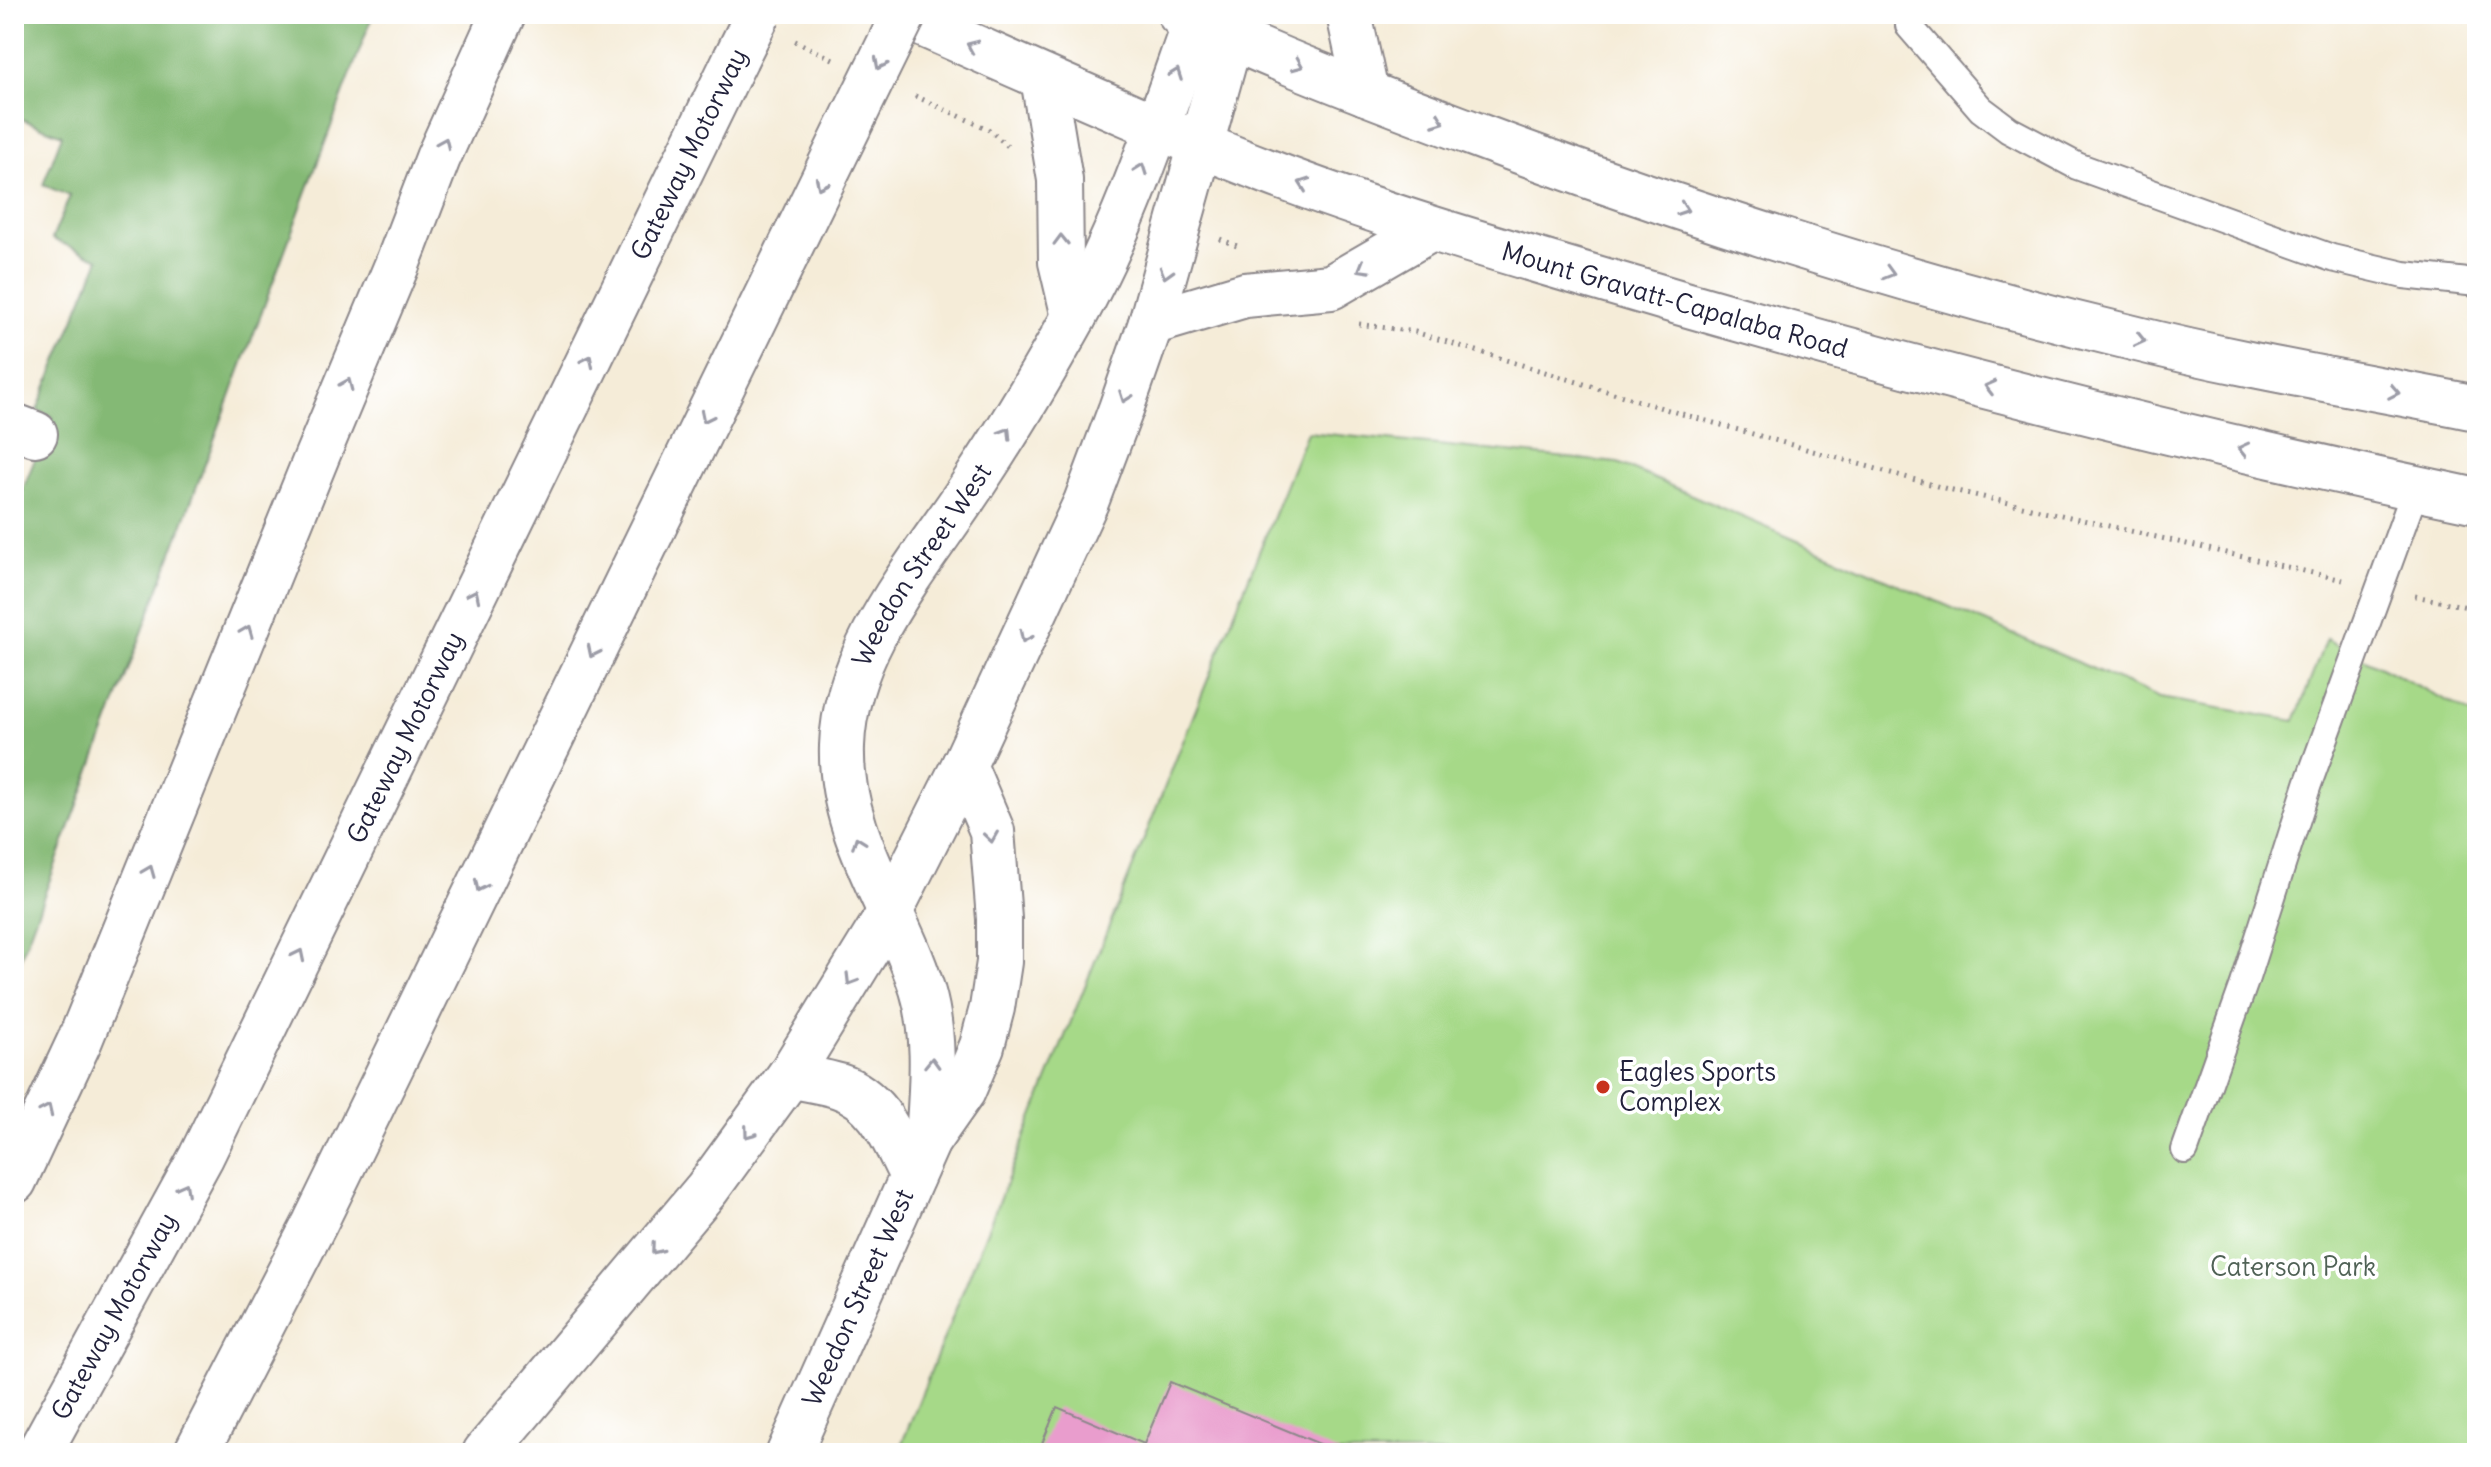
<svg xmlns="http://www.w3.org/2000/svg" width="2491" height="1467" font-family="Delius,sans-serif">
<rect width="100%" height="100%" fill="#fff"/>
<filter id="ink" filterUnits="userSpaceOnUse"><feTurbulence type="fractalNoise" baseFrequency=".0125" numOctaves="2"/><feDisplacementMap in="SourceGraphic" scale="16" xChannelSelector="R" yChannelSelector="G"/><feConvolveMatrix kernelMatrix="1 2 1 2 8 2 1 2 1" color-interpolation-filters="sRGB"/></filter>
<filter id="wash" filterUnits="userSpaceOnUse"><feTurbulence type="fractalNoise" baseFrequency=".006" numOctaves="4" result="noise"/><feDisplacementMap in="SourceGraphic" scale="32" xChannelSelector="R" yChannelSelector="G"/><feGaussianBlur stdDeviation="1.8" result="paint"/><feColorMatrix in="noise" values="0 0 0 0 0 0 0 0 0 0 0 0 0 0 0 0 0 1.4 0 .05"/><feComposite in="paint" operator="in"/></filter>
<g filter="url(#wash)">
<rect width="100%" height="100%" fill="#f5ecd8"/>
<path fill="#a6d988" stroke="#647e62" stroke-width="2" d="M1307 432 1618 463 2160 698 2295 721 2326 639 2477 716V1453H898Z"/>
<path fill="#84b974" stroke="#536e58" stroke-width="2" d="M14 14H373L14 976V511L52 417 37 410 99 259 52 239 70 196 43 185 62 135 14 116Z"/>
<g id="blocks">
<path fill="#e99dcd" d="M1170 1382 1339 1452V1453H1038L1057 1407 1144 1444Z"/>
</g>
</g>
<g filter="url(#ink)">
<use href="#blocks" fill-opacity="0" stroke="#8c878a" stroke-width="2"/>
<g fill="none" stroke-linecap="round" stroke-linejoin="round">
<defs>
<path id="lane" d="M1909 26 1981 109 2009 130 2077 166 2332 258 2404 275 2477 283
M2185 1150 2244 984 2308 784 2416 488"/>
<g id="street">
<path d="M14 426 35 434"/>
<path id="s1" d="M928 1141C931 1090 937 1038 922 989 896 906 839 836 842 746 845 644 927 557 979 475 1013 424 1044 371 1074 317 1126 224 1159 122 1195 21"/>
<path id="s2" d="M789 1453 928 1141 963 1091 982 1046 992 1008 999 962V919L992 831 964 765 1086 502 1121 409 1151 323 1231 37"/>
</g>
<g id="highway">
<path id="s3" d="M899 14C1021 67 1142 123 1266 171 1401 223 1540 261 1678 302 1942 378 2208 445 2477 501"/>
<path d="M1180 14C1274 59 1373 96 1471 133 1686 214 1905 283 2129 337 2244 366 2361 385 2477 408"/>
<path d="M1349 14 1366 93"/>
<path d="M1043 78 1060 180 1061 262 1074 317"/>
<path d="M1151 323 1245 295 1331 287 1431 229"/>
<path d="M790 1075C806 1079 823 1081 839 1086 880 1099 894 1141 912 1176"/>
<path d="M14 1181 80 1040 317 456 397 265 438 158 503 14"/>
<path id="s4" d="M39 1453 201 1157 736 58"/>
<path d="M196 1453 315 1223 855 114"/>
<path d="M485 1453 707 1189 790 1075 890 912 964 765"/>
</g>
</defs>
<use href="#lane" stroke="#8c878a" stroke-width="30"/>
<use href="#street" stroke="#8c878a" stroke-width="48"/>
<use href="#highway" stroke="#8c878a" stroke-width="48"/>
<path stroke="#8c878a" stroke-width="5" stroke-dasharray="2 6" stroke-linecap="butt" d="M795 41 833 59
M915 96 988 129 1008 146
M1220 239 1237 246V250
M1359 324 1415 332 1675 412 1944 488 2343 580
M2415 596 2477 609"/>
<use href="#lane" stroke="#fff" stroke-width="26"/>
<use href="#street" stroke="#fff" stroke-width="44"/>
<use href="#highway" stroke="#fff" stroke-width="44"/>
<defs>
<path id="highway-bridge" d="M736 58 758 14
M855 114 904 14"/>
</defs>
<use href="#highway-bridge" stroke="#8c878a" stroke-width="48" stroke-linecap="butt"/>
<use href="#highway-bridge" stroke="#fff" stroke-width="44"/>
</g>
<defs><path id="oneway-chevron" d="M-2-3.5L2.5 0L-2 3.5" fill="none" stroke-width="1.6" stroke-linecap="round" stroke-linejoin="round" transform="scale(2)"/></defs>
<g stroke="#9c9ca7">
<use href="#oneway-chevron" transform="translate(972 46) rotate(-156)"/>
<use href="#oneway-chevron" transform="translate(880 64) rotate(116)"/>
<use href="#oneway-chevron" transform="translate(1298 65) rotate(23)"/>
<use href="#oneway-chevron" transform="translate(1176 74) rotate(-70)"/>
<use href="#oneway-chevron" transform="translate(1439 121) rotate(21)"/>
<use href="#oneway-chevron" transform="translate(444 143) rotate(-66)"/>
<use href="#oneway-chevron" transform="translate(1141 169) rotate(-70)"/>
<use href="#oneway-chevron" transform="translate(821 184) rotate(116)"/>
<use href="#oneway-chevron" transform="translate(1304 184) rotate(-160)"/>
<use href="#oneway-chevron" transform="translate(1683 209) rotate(19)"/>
<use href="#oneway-chevron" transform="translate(1061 240) rotate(-91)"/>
<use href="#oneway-chevron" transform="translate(1363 268) rotate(150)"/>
<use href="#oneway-chevron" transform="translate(1166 273) rotate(106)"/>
<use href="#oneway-chevron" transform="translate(1889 273) rotate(16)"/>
<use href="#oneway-chevron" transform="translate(2140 340) rotate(13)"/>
<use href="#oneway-chevron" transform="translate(588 361) rotate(-64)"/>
<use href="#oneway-chevron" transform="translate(347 384) rotate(-67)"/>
<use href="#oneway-chevron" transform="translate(1990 387) rotate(-166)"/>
<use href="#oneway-chevron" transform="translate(2394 392) rotate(11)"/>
<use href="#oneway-chevron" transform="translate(1125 397) rotate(110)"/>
<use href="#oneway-chevron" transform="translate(706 417) rotate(116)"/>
<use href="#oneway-chevron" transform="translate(1006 433) rotate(-58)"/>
<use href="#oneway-chevron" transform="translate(2243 449) rotate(-167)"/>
<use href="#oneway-chevron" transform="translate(474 595) rotate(-64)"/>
<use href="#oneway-chevron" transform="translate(247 631) rotate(-68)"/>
<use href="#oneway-chevron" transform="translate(1025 637) rotate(116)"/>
<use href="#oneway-chevron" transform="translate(593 652) rotate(116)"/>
<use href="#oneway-chevron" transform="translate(991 837) rotate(82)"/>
<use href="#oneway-chevron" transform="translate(858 842) rotate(-110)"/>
<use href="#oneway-chevron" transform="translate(149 871) rotate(-68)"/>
<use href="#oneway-chevron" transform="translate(480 886) rotate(116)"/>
<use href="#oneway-chevron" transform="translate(299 955) rotate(-64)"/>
<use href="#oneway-chevron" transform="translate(851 980) rotate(121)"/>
<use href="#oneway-chevron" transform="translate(932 1063) rotate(-88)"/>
<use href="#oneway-chevron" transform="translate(47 1110) rotate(-65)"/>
<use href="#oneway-chevron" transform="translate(749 1133) rotate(126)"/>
<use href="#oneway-chevron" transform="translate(184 1188) rotate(-62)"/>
<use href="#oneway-chevron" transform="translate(656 1249) rotate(130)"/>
</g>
</g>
<circle fill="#c8321e" stroke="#fff" stroke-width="3" cx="1603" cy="1087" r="8"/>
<g text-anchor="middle" stroke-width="7" stroke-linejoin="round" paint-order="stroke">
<g font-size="26" fill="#22223b" stroke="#fff">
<text transform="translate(689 154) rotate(-64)" y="9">Gateway Motorway</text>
<text dy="9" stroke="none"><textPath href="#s3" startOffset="828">Mount Gravatt-Capalaba Road</textPath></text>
<text dy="9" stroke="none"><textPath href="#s1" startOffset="612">Weedon Street West</textPath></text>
<text dy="9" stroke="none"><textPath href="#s4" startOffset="804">Gateway Motorway</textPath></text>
<text dy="9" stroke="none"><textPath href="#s2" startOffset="170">Weedon Street West</textPath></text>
<text dy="9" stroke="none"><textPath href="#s4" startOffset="156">Gateway Motorway</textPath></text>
</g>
<g font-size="26" fill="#22223b" stroke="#fff" text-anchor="start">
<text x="1619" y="1081">Eagles Sports<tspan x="1619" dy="30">Complex</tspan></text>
</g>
<g font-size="26" fill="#506256" stroke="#fff">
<text x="2293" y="1276">Caterson Park</text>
</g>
</g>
<rect width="2491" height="1467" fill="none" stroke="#fff" stroke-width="48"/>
</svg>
